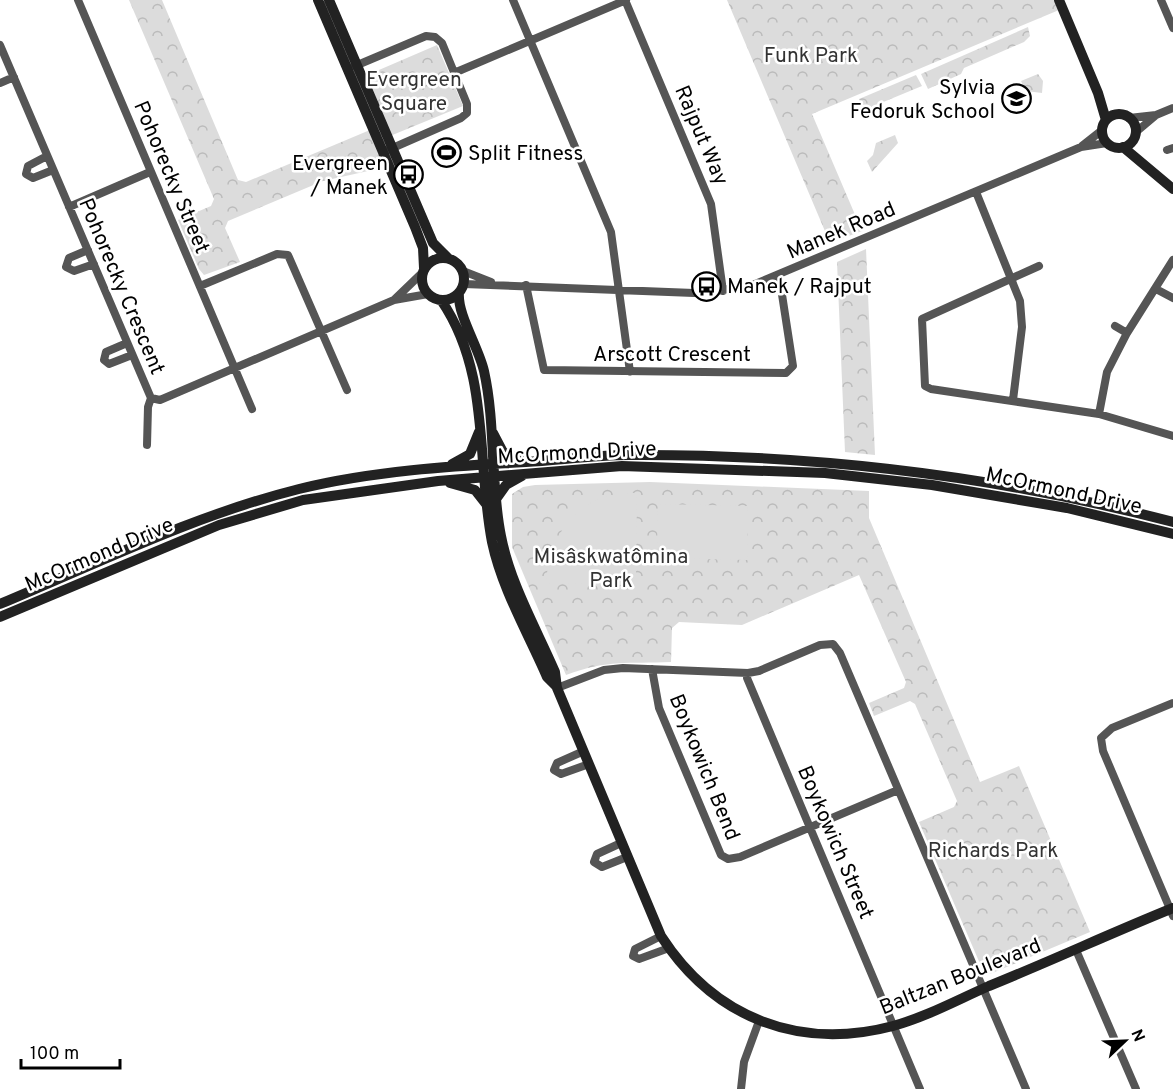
<svg xmlns="http://www.w3.org/2000/svg" width="1173" height="1089" font-family="Overpass,sans-serif">
<defs>
<pattern id="park-crowns" width="20" height="18" patternUnits="userSpaceOnUse" patternTransform="scale(1.5)"><rect width="20" height="18" fill="#dcdcdc"/><path d="M2 6a3 3 0 1 1 6 0M12 15a3 3 0 1 1 6 0" fill="none" stroke="#bbb"/></pattern>
</defs>
<rect width="100%" height="100%" fill="#fff"/>
<path fill="url(#park-crowns)" d="M129 0H162L238 180 246 182 370 130 386 167 323 181 228 221 225 228 240 262 204 275 199 269 178 220 211 206 214 199Z
M727 0H1054L1059 10 812 114 862 231 830 243Z
M1028 27 1030 36 1024 42 964 68 961 74 928 89 921 74Z
M437 45 463 106 390 136 365 76Z
M1038 74 1043 81 1042 93 1026 91 1021 81Z
M916 75 922 86 864 110 859 99Z
M895 135 898 143 872 172 867 161 873 155 876 143Z
M866 249 875 455 845 452 837 262Z
M650 482 869 491V518L980 782 1019 766 1090 932 990 974 984 973 919 822 954 807 957 801 915 704 910 701 874 716 869 703 904 688 906 682 859 575 742 625 679 622 672 628 671 662C628 664 609 659 566 675L512 547V494L523 487 535 485Z"/>
<path fill="#dcdcdc" d="M637 493 636 580 631 585 546 583C550 530 581 491 637 493Z
M658 504 748 506 747 560 657 558Z"/>
<g fill="none" stroke-linecap="round" stroke-linejoin="round">
<path stroke="#555" stroke-width="8" d="M78 0 252 409
M513 0 611 232 630 372
M625 0 711 204 723 291
M1161 0 1173 28
M0 45 151 398 160 400 394 300 428 294
M355 66 426 36 435 37 442 43 467 104V113L461 118 388 150
M454 73 626 0
M0 83 14 77
M1129 118 1156 115 1173 108
M1136 132 1155 116
M1082 146 1101 131
M1167 150 1173 148
M47 156 28 166 26 174 33 178 53 170
M976 192 1020 301 1022 327 1013 400
M69 207 150 172
M88 250 69 258 66 267 74 271 94 264
M1039 266 922 319 925 386 931 389 1099 414 1173 436
M463 271 491 282
M464 284 694 293 748 287 1081 147 1107 143
M526 285 544 370 786 373 793 366 779 275
M200 286 277 254 288 255 347 390
M1156 289 1173 298
M395 299 422 273
M1115 326 1127 333
M127 343 106 352 104 360 109 364 132 355
M1099 414 1107 372 1127 333 1173 260
M147 445 148 407 151 398
M652 669 659 708 721 855 728 859 740 857 898 790
M748 673 747 678 920 1089
M557 688 604 670 623 668 748 673 759 671 820 645 833 644 840 653 1026 1089
M1173 703 1112 728 1101 738 1103 751 1173 916
M584 751 557 763 554 770 561 774 589 764
M621 843 597 854 594 862 602 867 627 857
M661 936 635 949 633 956 639 959 669 948
M1076 950 1136 1089
M741 1089 744 1062 759 1021"/>
<path stroke="#222" stroke-width="10" d="M318 0 415 227 423 248 424 268
M329 0 433 243 448 258
M1059 0 1098 93 1106 120
M1102 131a17 17 0 1 1 34 0a17 17 0 1 1-34 0Z
M1123 147 1173 189
M422 279a21 21 0 1 1 42 0a21 21 0 1 1-42 0Z
M459 293C457 314 479 348 484 371 496 425 490 482 501 536 510 583 536 628 555 672L557 688 661 936C714 1018 799 1051 893 1026 926 1017 957 1000 989 986 1051 961 1111 933 1173 908
M441 300C491 373 476 460 492 542 502 589 528 633 547 677L557 687
M493 433 503 452 521 460
M452 464 470 454 479 432
M450 483 475 490 486 504
M496 499 506 485 522 476
M0 604C98 563 195 515 299 489 372 471 451 466 526 462 560 460 595 455 629 455 814 454 994 475 1173 522
M0 617 219 525 303 500 438 481 622 466 825 473 932 485 1067 508 1173 534"/>
</g>
<defs>
<symbol id="school-ring" viewBox="-11 -11 22 22"><circle r="9.5" fill="#fff" stroke="#000" stroke-width="1.5"/><path d="M0-5L7-2L0 1L-7-2ZM-4 1L0 2.5L4 1V4Q0 6-4 4Z" fill="#000"/></symbol>
<symbol id="stadium-ring" viewBox="-11 -11 22 22"><circle r="9.5" fill="#fff" stroke="#000" stroke-width="1.5"/><path d="M0-5a6.5 5 0 1 0 0 10a6.5 5 0 1 0 0-10ZM-3.5-1.8h7v3.6h-7Z" fill="#000"/></symbol>
<symbol id="bus-ring" viewBox="-11 -11 22 22"><circle r="9.5" fill="#fff" stroke="#000" stroke-width="1.5"/><path d="M-5-6H5V4H4V6H2V4H-2V6H-4V4H-5ZM-3.5-4V0h7V-4ZM-3.5 1.2v1.5H-2V1.2ZM2 1.2v1.5H3.5V1.2Z" fill="#000"/></symbol>
</defs>
<g fill-rule="evenodd">
<use href="#school-ring" x="1000" y="82" width="33" height="33"/>
<use href="#stadium-ring" x="430" y="136" width="33" height="33"/>
<use href="#bus-ring" x="392" y="158" width="33" height="33"/>
<use href="#bus-ring" x="690" y="270" width="33" height="33"/>
</g>
<g text-anchor="middle" stroke-width="5" stroke-linejoin="round" paint-order="stroke">
<g font-size="21" fill="#333" stroke="#fff">
<text x="811" y="62">Funk Park</text>
<text x="414" y="86">Evergreen<tspan x="414" dy="24">Square</tspan></text>
<text x="611" y="563">Misâskwatômina<tspan x="611" dy="24">Park</tspan></text>
<text x="993" y="857">Richards Park</text>
</g>
<g font-size="21" fill="#000" stroke="#fff" text-anchor="end">
<text x="995" y="94">Sylvia<tspan x="995" dy="24">Fedoruk School</tspan></text>
<text x="468" y="160" text-anchor="start">Split Fitness</text>
<text x="388" y="170">Evergreen<tspan x="388" dy="24">/ Manek</tspan></text>
<text x="727" y="293" text-anchor="start">Manek / Rajput</text>
</g>
<g font-size="21" fill="#000" stroke="#fff">
<text transform="translate(702 135) rotate(67)" y="7">Rajput Way</text>
<text transform="translate(172 177) rotate(67)" y="7">Pohorecky Street</text>
<text transform="translate(841 230) rotate(-23)" y="7">Manek Road</text>
<text transform="translate(122 286) rotate(67)" y="7">Pohorecky Crescent</text>
<text x="672" y="361">Arscott Crescent</text>
<text transform="translate(577 452) rotate(-3)" y="7">McOrmond Drive</text>
<text transform="translate(1064 490) rotate(12)" y="7">McOrmond Drive</text>
<text transform="translate(99 554) rotate(-23)" y="7">McOrmond Drive</text>
<text transform="translate(705 767) rotate(68)" y="7">Boykowich Bend</text>
<text transform="translate(836 842) rotate(67)" y="7">Boykowich Street</text>
<text transform="translate(960 976) rotate(-22)" y="7">Baltzan Boulevard</text>
</g>
</g>
<g transform="translate(1125 1041) rotate(67)" stroke="#ffffff" stroke-width="4.5" paint-order="stroke">
<path d="M0-4.5L10 22L0 15L-10 22Z" fill="#000000"/>
<text y="-9" font-size="16" font-weight="bold" text-anchor="middle" fill="#000000">N</text>
</g>
<path d="M21 1059v9h99v-9" fill="none" stroke="#000000" stroke-width="3"/>
<text x="30" y="1059" font-size="18" fill="#000000" stroke="#ffffff" stroke-width="4.5" paint-order="stroke">100 m</text>
</svg>
